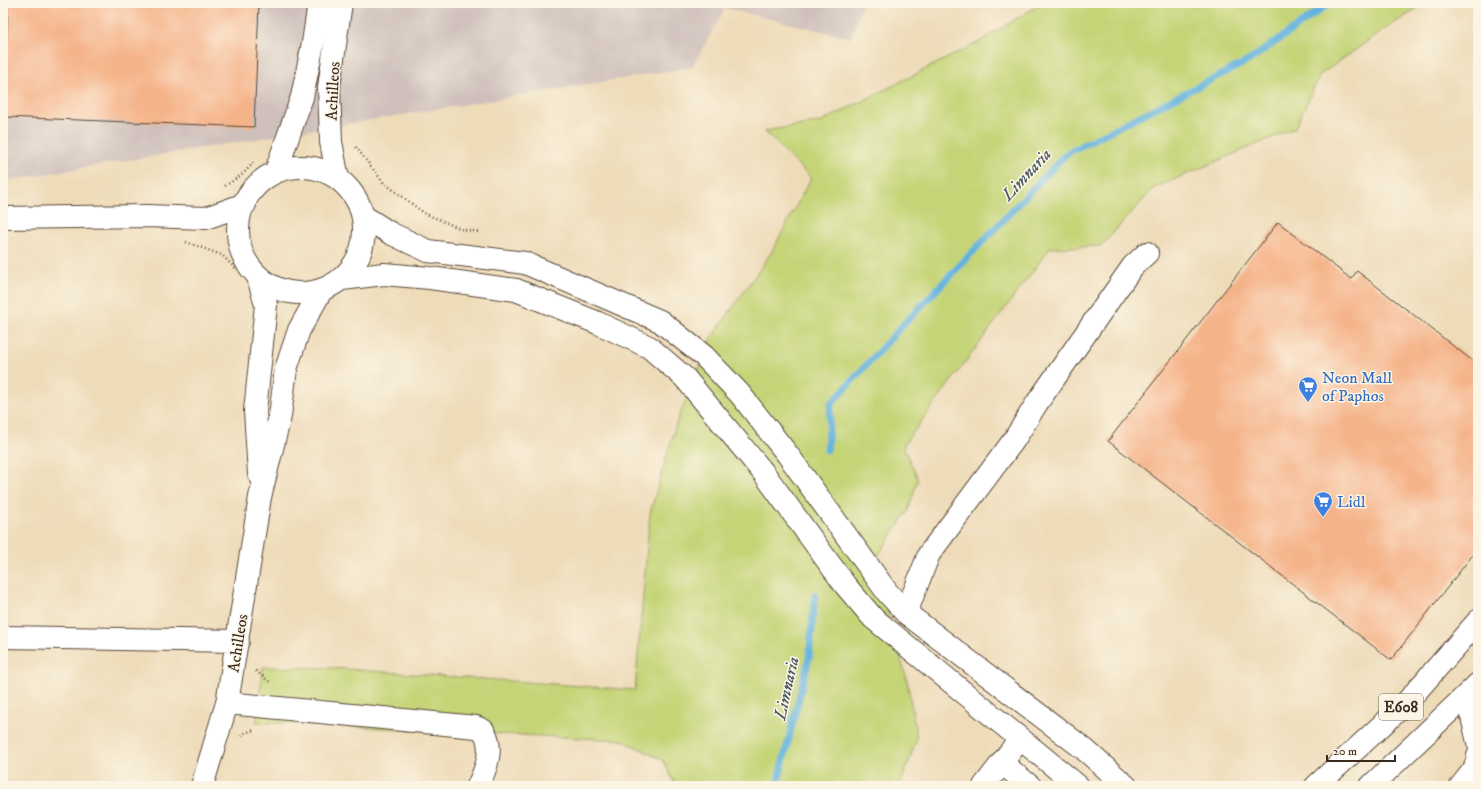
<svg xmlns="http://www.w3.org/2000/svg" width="1481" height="789" font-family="'IM FELL DW Pica',serif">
<rect width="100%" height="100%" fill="#fcf5e5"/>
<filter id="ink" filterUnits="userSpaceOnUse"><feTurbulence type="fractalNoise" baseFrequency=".025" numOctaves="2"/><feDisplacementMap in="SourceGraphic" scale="8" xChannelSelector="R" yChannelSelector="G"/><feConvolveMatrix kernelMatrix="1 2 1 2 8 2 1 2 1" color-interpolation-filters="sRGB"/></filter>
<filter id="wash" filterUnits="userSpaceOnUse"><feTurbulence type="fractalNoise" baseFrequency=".012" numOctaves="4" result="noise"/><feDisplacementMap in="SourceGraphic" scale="16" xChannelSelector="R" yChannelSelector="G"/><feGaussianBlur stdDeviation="0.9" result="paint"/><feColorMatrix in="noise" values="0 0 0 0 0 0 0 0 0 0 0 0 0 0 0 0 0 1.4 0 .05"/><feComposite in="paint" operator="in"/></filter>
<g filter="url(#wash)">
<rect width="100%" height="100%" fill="#eedcb9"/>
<path fill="#cfc0bb" d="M3 3H863L851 38 725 8 692 67 3 181Z"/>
<path fill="#c4d476" stroke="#807f4a" d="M1042 3H1426L1382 31 1320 75 1295 128 1154 188 1101 246 1050 248 903 446 918 479 908 511 873 563 907 680 917 738 900 786H676L663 760 622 740 256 722 263 667 332 668 635 690 650 513 677 421 712 337 771 253 811 178 764 131 821 122 977 43Z"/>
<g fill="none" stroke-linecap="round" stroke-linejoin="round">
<path stroke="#64b3de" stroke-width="7" d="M827 450 831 404 902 326 1067 153 1250 60 1330 3
M777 786 809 658 815 595"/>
</g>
<g id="blocks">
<path fill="#f5b389" d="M8 3H259L254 127 4 117Z
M1278 222 1351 279 1357 271 1478 365V548L1391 660 1108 441Z"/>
</g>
</g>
<g filter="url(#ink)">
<use href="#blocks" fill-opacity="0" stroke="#564535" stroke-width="1"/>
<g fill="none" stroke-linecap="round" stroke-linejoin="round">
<defs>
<path id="minor" d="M238 230a63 63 0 1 1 126 0a63 63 0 1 1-126 0Z
M276 171 302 97 313 43 319 3
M338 179 331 142 329 87 341 3
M363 216 390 233 428 251 525 263 660 321 704 356 740 394 788 455 887 592 906 613 1084 749 1126 786
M3 218 146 216 206 218 245 204
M258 277 266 305 255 411 259 474
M342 279 384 274 430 278 516 290 598 323 649 347 685 378 763 472 845 585 873 618 1078 786
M906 613 929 554 1014 440 1037 403 1133 266 1147 253
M3 637 238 641
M1467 696 1478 742
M227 703 476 727 483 730C495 747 486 769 478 786
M1002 763 1030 786
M202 786 227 703 260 497 280 416 286 369 299 330 321 291
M984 786 1020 739
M1461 786 1475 768 1478 756"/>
<path id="highway" d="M1316 786 1406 703 1478 621
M1371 786 1478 684"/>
</defs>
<use href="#minor" stroke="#564535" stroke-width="24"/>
<use href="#highway" stroke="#564535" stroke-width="24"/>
<path stroke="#564535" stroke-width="2.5" stroke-dasharray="1 3" stroke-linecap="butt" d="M356 147 383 182 424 213 461 229 478 232
M225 186 243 174 255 161
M186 242 222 255 237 270
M256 671 271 683
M242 736 244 733 255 730"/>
<use href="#minor" stroke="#fff" stroke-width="22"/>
<use href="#highway" stroke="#fff" stroke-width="22"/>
</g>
</g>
<defs>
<symbol id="supermarket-pin" viewBox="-11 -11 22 30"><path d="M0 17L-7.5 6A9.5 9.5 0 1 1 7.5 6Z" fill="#3f7fe0" stroke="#fcf5e5"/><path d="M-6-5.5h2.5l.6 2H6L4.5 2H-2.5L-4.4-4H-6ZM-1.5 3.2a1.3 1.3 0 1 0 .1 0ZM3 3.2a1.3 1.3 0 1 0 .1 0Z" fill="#fff"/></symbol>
</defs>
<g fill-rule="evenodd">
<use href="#supermarket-pin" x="1297" y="375" width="22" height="30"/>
<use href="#supermarket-pin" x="1312" y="490" width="22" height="30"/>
</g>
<g text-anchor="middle" stroke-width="3" stroke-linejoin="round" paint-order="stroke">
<rect fill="#fcf5e5" stroke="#75675a" stroke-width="1" x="1379" y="694" width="44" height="26" rx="3"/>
<g font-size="15" font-weight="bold" fill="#3b2a1e">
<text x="1401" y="712">E608</text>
</g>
<g font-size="16" fill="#3b2a1e" stroke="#fcf5e5">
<text transform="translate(332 91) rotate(-87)" y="6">Achilleos</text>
<text transform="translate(237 643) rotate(-81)" y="6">Achilleos</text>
</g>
<g font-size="16" fill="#366cbe" stroke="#fcf5e5" text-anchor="start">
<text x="1322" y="383">Neon Mall<tspan x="1322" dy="18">of Paphos</tspan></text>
<text x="1337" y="507">Lidl</text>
</g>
<g font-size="17" font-style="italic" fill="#495a61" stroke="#fcf5e5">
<text transform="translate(1026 174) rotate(-47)" y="6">Limnaria</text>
<text transform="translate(786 688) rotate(-77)" y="6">Limnaria</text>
</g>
</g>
<rect width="1481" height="789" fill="none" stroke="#fcf5e5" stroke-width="16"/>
<path d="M1327 755v6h68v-6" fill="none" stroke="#3b2a1e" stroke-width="2"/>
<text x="1333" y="755" font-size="12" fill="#3b2a1e" stroke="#fcf5e5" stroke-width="3" paint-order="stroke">20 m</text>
</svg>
